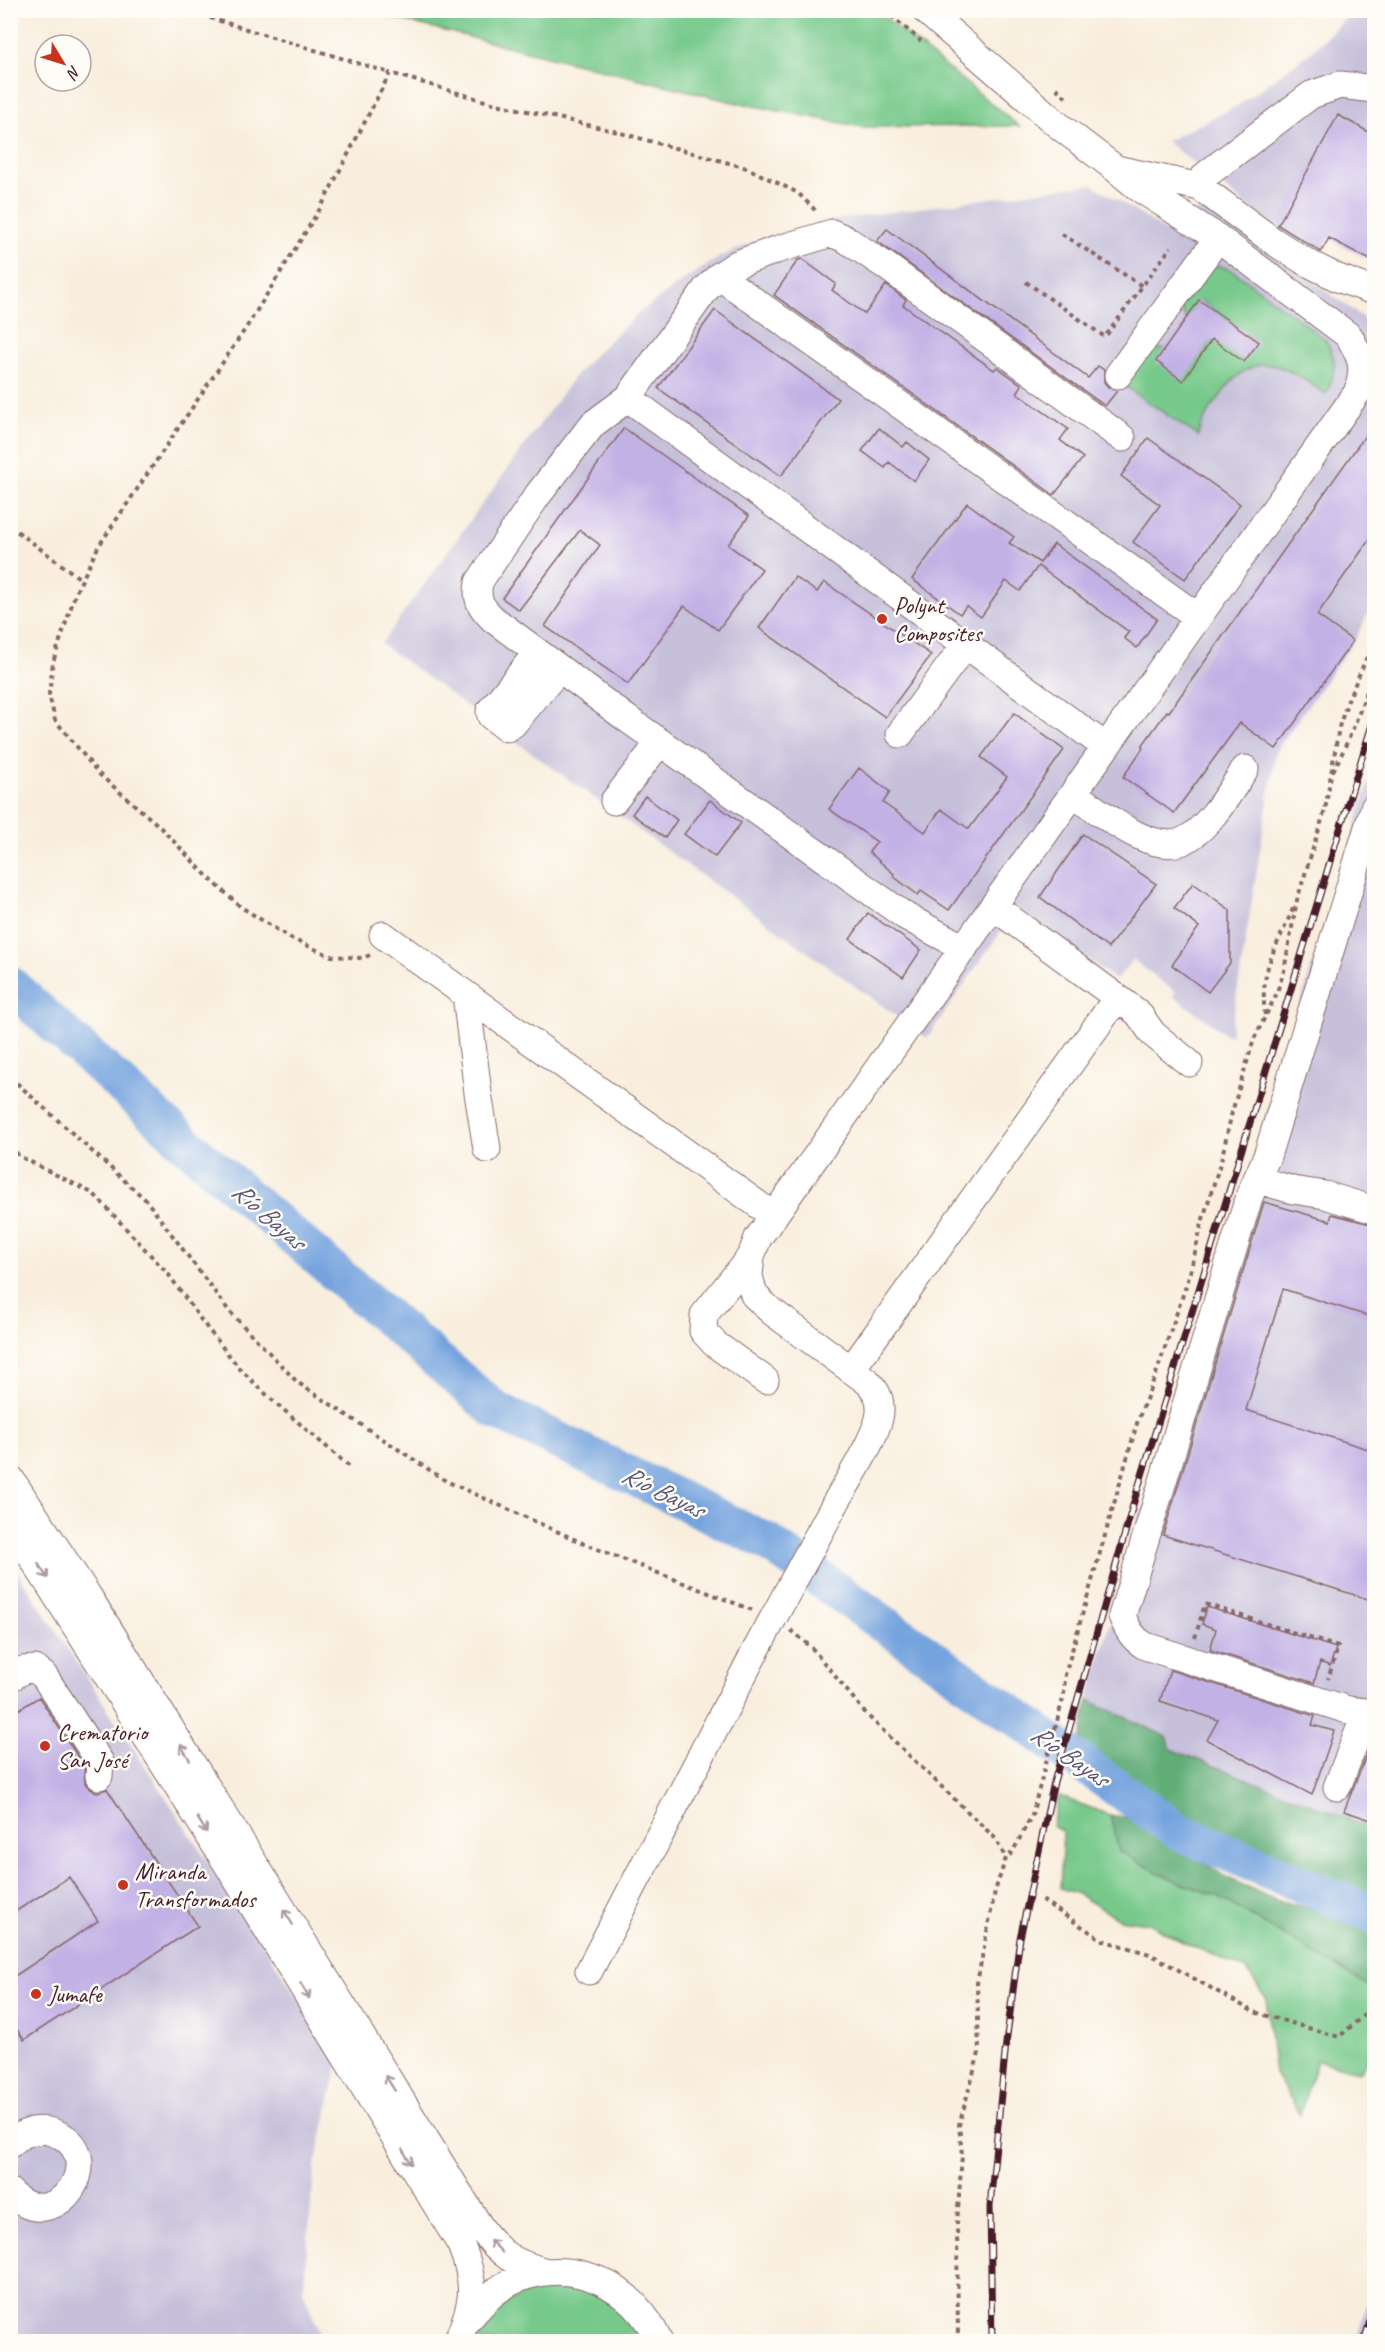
<svg xmlns="http://www.w3.org/2000/svg" width="1385" height="2352" font-family="Caveat,sans-serif">
<rect width="100%" height="100%" fill="#fdfcf7"/>
<filter id="ink" filterUnits="userSpaceOnUse"><feTurbulence type="fractalNoise" baseFrequency=".0167" numOctaves="2"/><feDisplacementMap in="SourceGraphic" scale="12" xChannelSelector="R" yChannelSelector="G"/><feConvolveMatrix kernelMatrix="1 2 1 2 8 2 1 2 1" color-interpolation-filters="sRGB"/></filter>
<filter id="wash" filterUnits="userSpaceOnUse"><feTurbulence type="fractalNoise" baseFrequency=".008" numOctaves="4" result="noise"/><feDisplacementMap in="SourceGraphic" scale="24" xChannelSelector="R" yChannelSelector="G"/><feGaussianBlur stdDeviation="1.35" result="paint"/><feColorMatrix in="noise" values="0 0 0 0 0 0 0 0 0 0 0 0 0 0 0 0 0 1.4 0 .05"/><feComposite in="paint" operator="in"/></filter>
<g filter="url(#wash)">
<rect width="100%" height="100%" fill="#f9eedd"/>
<path fill="#c6c0da" d="M1353 11H1374V262L1330 238 1321 252 1276 229 1166 141 1237 106 1311 52Z
M1092 184 1177 238 1204 201 1374 326V601L1356 638 1276 751 1230 1037 1173 996 1176 992 1133 960 1116 980 1017 908 927 1038 381 644 574 377 597 352 638 314 687 278 720 257 762 238 826 221Z
M1374 765V1829L1171 1749 1167 1737 1088 1700 1138 1527V1516L1145 1506Z
M10 1561 339 2060 315 2166 303 2291 323 2341H11Z
M1374 2280V2341H1356Z"/>
<path fill="#77c98b" stroke="#60745b" stroke-width="1.5" d="M364 11H877L1019 126 862 127 733 102Z
M1220 266 1233 271 1325 339C1338 360 1336 372 1326 394 1285 366 1256 344 1221 395 1212 407 1201 421 1198 436L1122 384 1151 349H1165L1182 380 1212 339 1258 342 1200 300 1186 319 1180 306 1208 269Z
M1059 1796 1110 1815 1119 1851 1172 1880 1217 1896 1374 1989V2051L1360 2072 1317 2060 1300 2114 1275 2074 1266 1999 1247 1970 1181 1941 1148 1923 1119 1919 1078 1894 1060 1888 1063 1832 1052 1826Z
M540 2287C594 2287 614 2296 642 2341L472 2342C494 2309 504 2300 540 2287Z"/>
<path fill="#61ad77" stroke="#566651" stroke-width="1.5" d="M1088 1700 1167 1737 1171 1749 1374 1829V1989L1217 1896 1172 1880 1119 1851 1110 1815 1144 1821 1224 1876 1275 1900 1311 1908 1312 1889 1275 1866 1170 1814 1080 1744Z"/>
<g fill="none" stroke-linecap="round" stroke-linejoin="round">
<path stroke="#75a3de" stroke-width="38" d="M10 985 210 1165 495 1410 766 1541 1178 1831 1374 1915"/>
</g>
<g id="blocks">
<path fill="#c2b1e5" d="M1338 115 1374 135V262L1329 238 1321 252 1278 225Z
M887 229 1088 378 1098 366 1104 370V382L1109 388 1117 391 1105 406 877 241Z
M802 259 836 284 832 290 865 314 886 285 906 300 903 305 994 370 997 367 1022 385 1017 393 1068 429 1060 440 1083 458 1054 495 774 295 798 260Z
M1199 300 1259 342 1244 362 1212 339 1183 381 1156 361Z
M715 310 838 399 781 476 658 388Z
M1374 423V533L1317 615 1353 641 1276 749 1240 723 1174 813 1123 777 1143 748 1142 746 1167 711 1169 712Z
M624 428 749 516 728 545 762 569 718 630 684 606 628 684 545 626 600 545 580 530 519 610 502 598Z
M879 428 903 447 907 442 929 460 914 481 889 462 885 468 862 451Z
M1148 438 1240 504 1185 579 1133 542 1160 505 1121 476Z
M967 503 1014 537 1009 543 1040 563 1054 544 1157 619 1137 648 1124 638 1129 632 1038 566 1020 591 1006 581 981 617 966 606 960 614 912 579Z
M795 577 817 592 824 582 931 655 885 717 759 628Z
M1014 713 1064 750 949 910 921 891 918 895 893 876 894 874 869 852 877 842 829 809 859 768 890 792 883 803 925 832 941 809 969 829 1007 777 981 757Z
M645 796 677 820 665 838 632 814Z
M710 800 741 823 715 857 684 834Z
M1083 834 1156 884 1108 948 1040 897Z
M1193 883 1230 910V963L1208 992 1172 965 1199 927 1174 908Z
M868 913 921 950 903 977 850 939Z
M1264 1202 1330 1221 1332 1214 1374 1225V1318L1283 1289 1246 1410 1374 1451V1601L1163 1535Z
M1207 1607 1336 1648 1330 1666 1320 1662 1314 1683 1210 1650 1216 1629 1202 1624Z
M1170 1670 1315 1716 1312 1725 1334 1731 1312 1795 1207 1740 1218 1720 1160 1701Z
M39 1697 84 1766 85 1783 90 1789 97 1792 107 1789 198 1926 24 2040 10 2019V1979L98 1921 69 1877 10 1915V1715Z
M1374 1736V1821L1344 1811Z"/>
</g>
</g>
<g filter="url(#ink)">
<use href="#blocks" fill-opacity="0" stroke="#876769" stroke-width="1.5"/>
<g fill="none" stroke-linecap="round" stroke-linejoin="round">
<defs>
<path id="minor" d="M925 10 1058 125 1116 169 1200 187 1273 241 1306 262 1338 278 1374 291
M1196 186 1207 174 1311 95 1340 85 1374 89
M719 276 737 264 776 250 832 233 847 240 886 266 1122 438
M1118 375 1218 238
M628 398 706 289 719 276 1198 617
M537 653 490 711 491 716 507 728 513 724 559 669
M900 734 965 645
M1073 794C1100 811 1150 855 1183 841 1207 831 1231 790 1245 769
M614 801 660 742
M1374 808 1267 1156 1249 1197 1122 1616C1128 1630 1132 1638 1145 1646L1348 1710 1374 1713
M993 906 1138 1013 1153 1034 1189 1063
M383 935 774 1216
M964 948 905 916 626 718 493 619C480 606 476 600 479 582L537 496 593 424 628 398 1106 747
M466 995 478 1093 487 1149
M1258 1180 1293 1190 1325 1195 1374 1210
M751 1256 704 1315 703 1331 715 1344 765 1380
M851 1370 1117 998
M10 1478 88 1596 480 2227C500 2255 513 2263 547 2272
M835 1504C846 1484 880 1432 880 1411 881 1398 876 1391 868 1382L771 1311 754 1295 749 1276 751 1256 758 1238 1357 393C1366 367 1362 359 1349 336L1218 238 1139 188 1116 169
M10 1523 226 1862 461 2245C477 2285 474 2303 457 2342
M10 1678 23 1670 35 1669 44 1676 100 1762 99 1776
M1337 1787 1366 1713
M589 1971 756 1650
M10 2144C22 2133 36 2127 52 2132 114 2151 56 2243 10 2192
M466 2322C480 2306 494 2289 515 2280 573 2256 635 2285 659 2342"/>
</defs>
<use href="#minor" stroke="#876769" stroke-width="29"/>
<path stroke="#876769" stroke-width="4" stroke-dasharray="4.5 4.5" stroke-linecap="butt" d="M184 10 390 73
M884 10 921 41
M1056 88 1069 100
M1062 234 1142 286
M1026 282 1105 337 1171 247
M10 526 82 580
M1333 771C1352 735 1365 701 1374 662
M370 955 363 958 331 956 292 939 241 907 208 877 158 825 100 775 55 720 49 694 53 662 76 592 98 547 246 328 321 207 390 73 492 103 610 130 747 168 798 193 818 213
M1265 1015C1259 966 1277 949 1294 906
M10 1077 146 1200 229 1311 297 1382 446 1481 587 1545 752 1610
M10 1145 19 1156 94 1194 169 1275 204 1324 240 1369 271 1399 351 1468
M791 1630 811 1647 868 1716 994 1837 1006 1858
M1195 1638 1205 1604 1338 1647 1328 1679
M1374 1659 1369 1678 1374 1683
M1042 1900 1102 1940 1150 1954 1254 2012 1339 2037 1374 2006
M958 2342 957 2223 962 2155 959 2125 979 2053 977 1983 995 1891 1006 1858 1012 1853 1032 1815 1064 1695 1065 1675 1138 1420 1156 1374 1189 1277 1203 1219 1222 1157 1232 1112 1254 1039 1276 995 1284 971 1297 900 1325 810 1339 727 1348 700 1374 641"/>
<use href="#minor" stroke="#fff" stroke-width="27"/>
<defs>
<path id="rail" d="M992 2342 990 2206 1006 2043 1020 1938 1054 1782 1135 1498 1374 718
M1364 2342 1374 2307"/>
</defs>
<use href="#rail" stroke="#4a1f2b" stroke-width="7"/>
<use href="#rail" stroke="#fdfcf7" stroke-width="4.5" stroke-dasharray="14" stroke-linecap="butt"/>
<defs>
<path id="minor-bridge" d="M756 1650 835 1504"/>
</defs>
<use href="#minor-bridge" stroke="#876769" stroke-width="29" stroke-linecap="butt"/>
<use href="#minor-bridge" stroke="#fff" stroke-width="27"/>
</g>
<defs><path id="oneway-shaft" d="M-6 0H5M1.5-3L5.5 0L1.5 3" fill="none" stroke-width="1.6" stroke-linecap="round" stroke-linejoin="round" transform="scale(1.5)"/></defs>
<g stroke="#ae9aa0">
<use href="#oneway-shaft" transform="translate(43 1571) rotate(57)"/>
<use href="#oneway-shaft" transform="translate(185 1752) rotate(-122)"/>
<use href="#oneway-shaft" transform="translate(202 1825) rotate(58)"/>
<use href="#oneway-shaft" transform="translate(288 1917) rotate(-122)"/>
<use href="#oneway-shaft" transform="translate(305 1991) rotate(59)"/>
<use href="#oneway-shaft" transform="translate(390 2083) rotate(-122)"/>
<use href="#oneway-shaft" transform="translate(407 2157) rotate(59)"/>
<use href="#oneway-shaft" transform="translate(496 2246) rotate(-134)"/>
</g>
</g>
<g fill="#c8321e" stroke="#fdfcf7" stroke-width="2">
<circle cx="882" cy="619" r="6"/>
<circle cx="45" cy="1746" r="6"/>
<circle cx="123" cy="1885" r="6"/>
<circle cx="36" cy="1994" r="6"/>
</g>
<g text-anchor="middle" stroke-width="5" stroke-linejoin="round" paint-order="stroke">
<g font-size="24" fill="#4a1f2b" stroke="#fdfcf7" text-anchor="start">
<text x="894" y="613">Polynt<tspan x="894" dy="28">Composites</tspan></text>
<text x="57" y="1740">Crematorio<tspan x="57" dy="28">San José</tspan></text>
<text x="135" y="1879">Miranda<tspan x="135" dy="28">Transformados</tspan></text>
<text x="48" y="2002">Jumafe</text>
</g>
<g font-size="26" font-style="italic" fill="#5b5473" stroke="#fdfcf7">
<text transform="translate(269 1215) rotate(41)" y="9">Río Bayas</text>
<text transform="translate(663 1491) rotate(26)" y="9">Río Bayas</text>
<text transform="translate(1070 1755) rotate(35)" y="9">Río Bayas</text>
</g>
</g>
<rect width="1385" height="2352" fill="none" stroke="#fdfcf7" stroke-width="36"/>
<g transform="translate(63 63) rotate(128)"><circle r="28" fill="#fdfcf7" stroke="#b5a4a5" stroke-width="1.5"/>
<path d="M0-4.5L10 22L0 15L-10 22Z" fill="#c8321e"/>
<text y="-9" font-size="16" font-weight="bold" text-anchor="middle" fill="#4a1f2b">N</text>
</g>
</svg>
